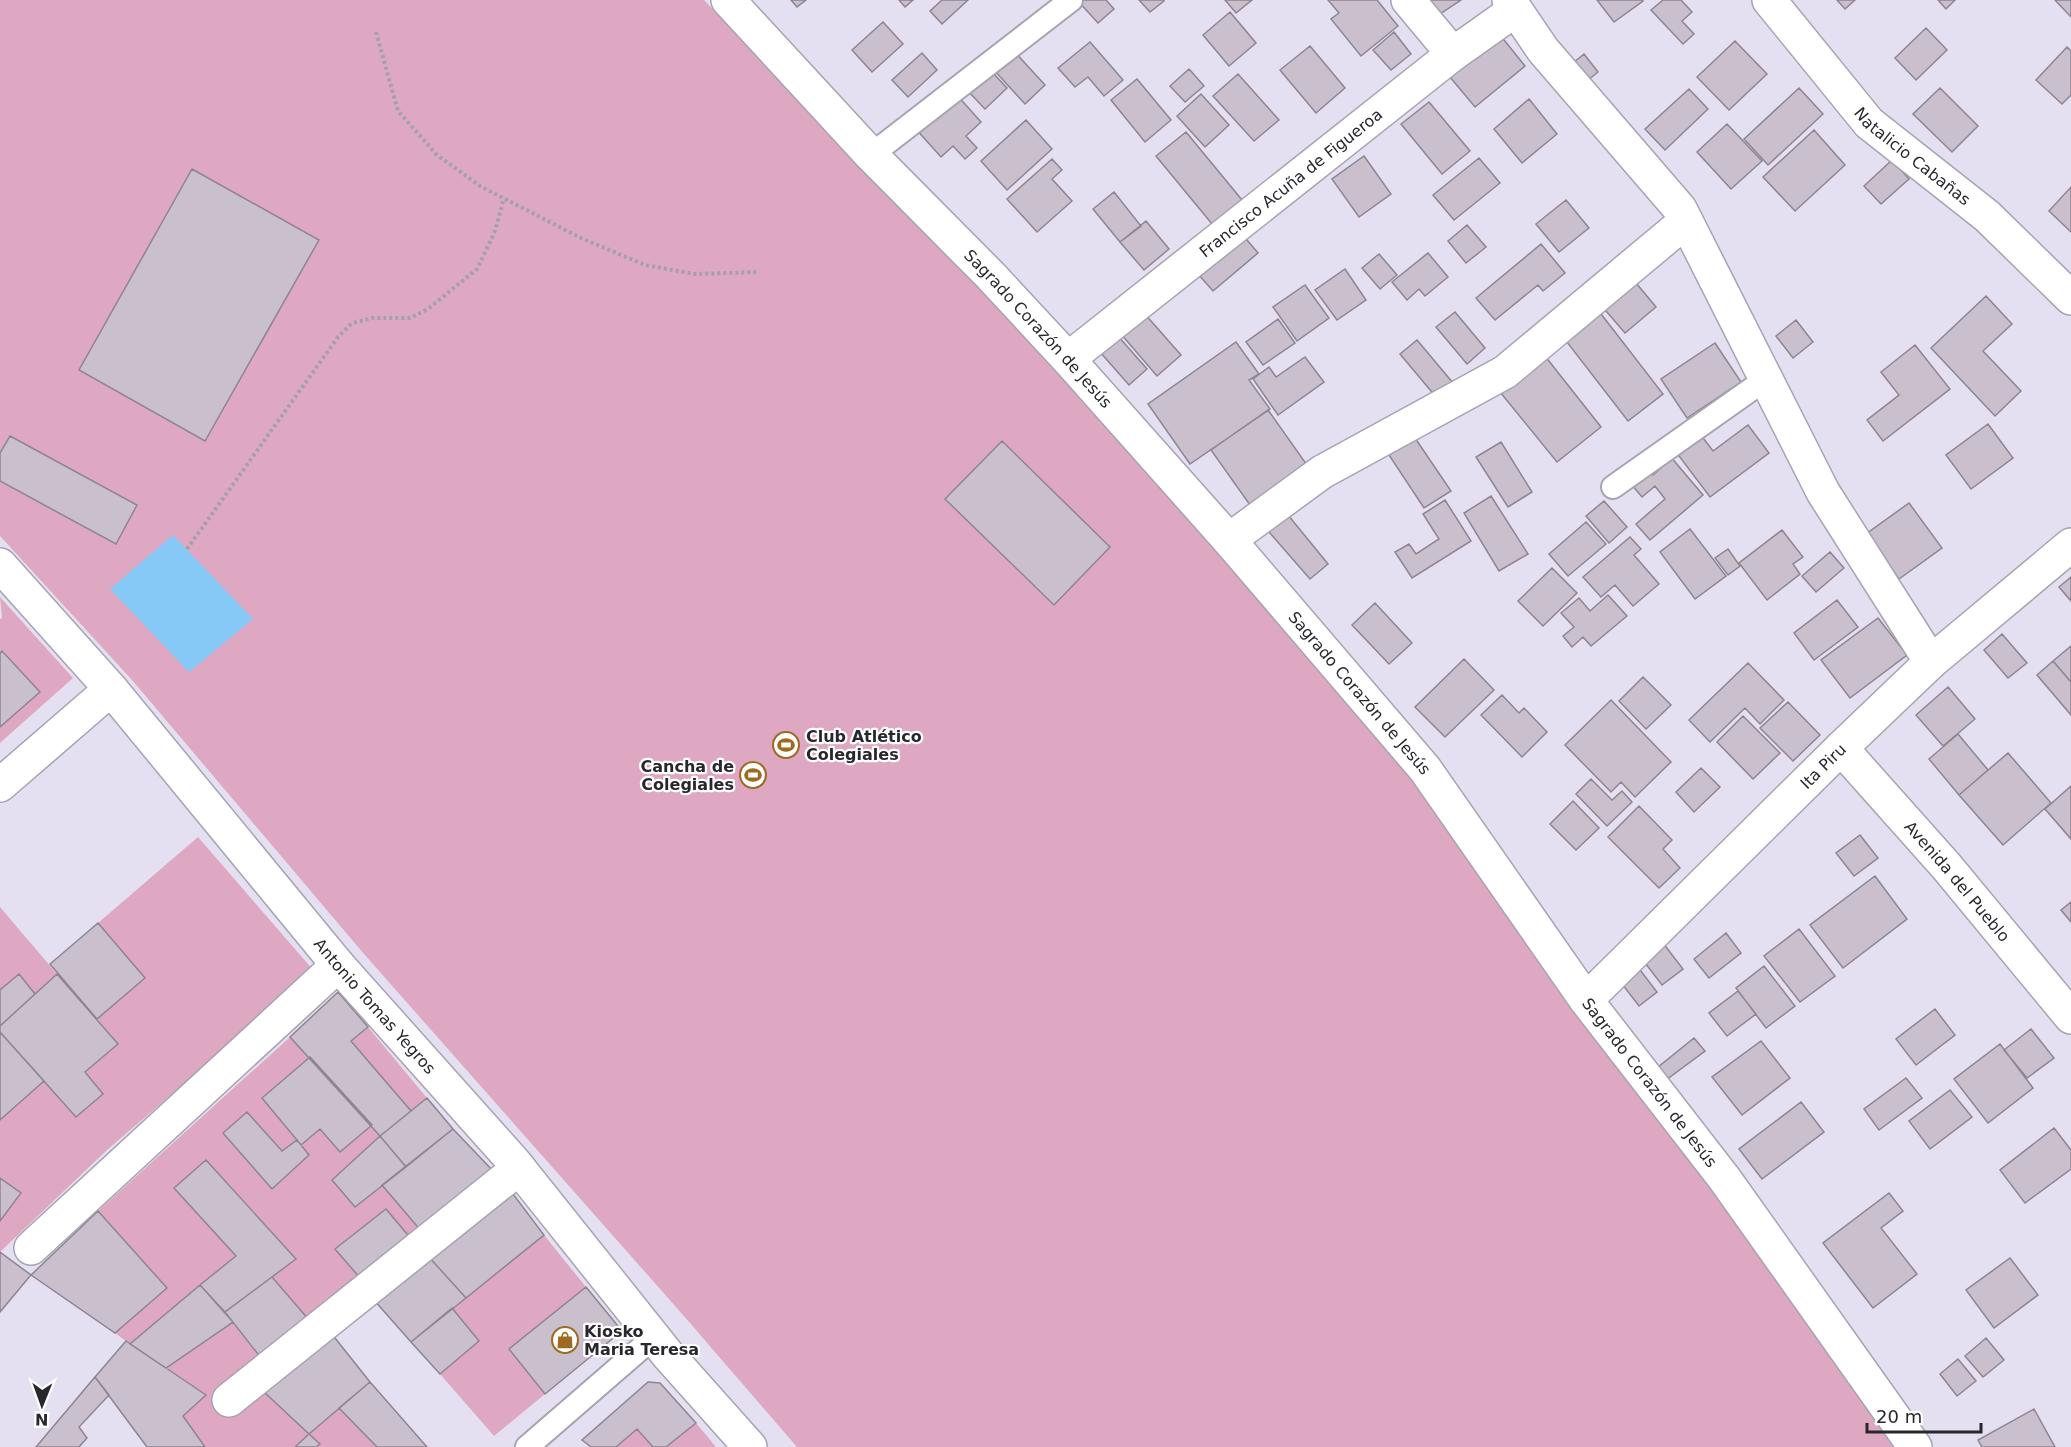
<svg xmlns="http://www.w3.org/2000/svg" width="2071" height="1447" font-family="'DejaVu Sans',sans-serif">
<rect width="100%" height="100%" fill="#e4e0f1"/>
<path fill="#dfa8c2" d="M0 0H704L893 195 1172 496 1308 653 1439 811 1901 1447H797L683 1315 364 954 132 680 0 536Z
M0 597 73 678 0 743V727L39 692 3 651 0 653V619L2 618Z
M198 837 314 971 106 1151 0 1252V1221L20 1193 0 1178V1120L44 1081 103 1094 85 1072 118 1044 97 1019 144 978 98 923Z
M0 907 57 974 35 994 19 975 0 990Z
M368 1027 427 1098 411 1111 351 1041Z
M290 1037 310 1057 262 1098 297 1140 282 1151 247 1112 223 1133 272 1188 309 1155 301 1145 320 1129 372 1125 380 1136 332 1180 355 1207 382 1185 422 1232 412 1240 386 1209 335 1249 361 1279 309 1320 272 1277 296 1258 206 1160 175 1188 236 1256 130 1344 115 1333 167 1288 98 1211Z
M544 1235 586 1287 509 1349 545 1394 494 1436 440 1374 479 1341 452 1308Z
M233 1322 261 1358 211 1399 232 1416 262 1390 309 1434 339 1408 377 1447H316L319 1444 309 1435 295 1447H205L183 1416 206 1395 166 1368Z
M696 1423 716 1447H666Z
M637 1429 653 1447H616Z"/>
<path fill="#86c8f6" d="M173 535 253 619 189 672 110 589Z"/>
<path fill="#cabfcc" stroke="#8f8491" stroke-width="1.5" d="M791 0H806L797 7Z
M899 0H913L905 7Z
M942 0H968L942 24 930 11Z
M1077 0H1106L1114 9 1098 23Z
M1139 0H1163L1164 1 1150 12Z
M1225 0H1252L1236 13Z
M1328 0H1377L1398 26 1361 56 1331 19 1339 13Z
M1418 0H1461L1431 20Z
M1597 0H1643V1L1614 22Z
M1663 0H1681L1692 12 1682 21 1694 34 1683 44 1651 10Z
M1837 0H1855L1845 9Z
M1938 0H1955L1946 9Z
M2055 0H2071V17Z
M1230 12 1256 43 1229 66 1203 35Z
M883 22 903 44 872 72 852 50Z
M1926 28 1947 50 1916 80 1895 58Z
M1496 30 1525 66 1475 107 1445 71Z
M1394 32 1411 54 1391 70 1373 50Z
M1735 41 1767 74 1729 110 1697 77Z
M1090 42 1123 80 1104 96 1088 77 1075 87 1058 68Z
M1310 46 1345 88 1316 113 1280 70Z
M2067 47 2071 51V95L2062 104 2036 80Z
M1013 50 1045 85 1025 104 993 69Z
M922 53 937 70 908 97 892 80Z
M1584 54 1598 72 1582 85 1568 67Z
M989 69 1007 88 985 109 966 89Z
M1189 69 1204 86 1185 102 1170 86Z
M1238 74 1279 120 1254 141 1213 96Z
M1137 79 1171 120 1145 142 1111 100Z
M1799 88 1823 114 1768 165 1744 139Z
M1940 88 1978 126 1952 152 1913 114Z
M1689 89 1708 109 1665 150 1645 129Z
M955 93 981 122 966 136 977 148 965 159 953 146 941 157 915 128Z
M1201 94 1229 125 1205 147 1177 116Z
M1529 99 1557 134 1522 163 1494 129Z
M1429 102 1470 151 1442 174 1401 124Z
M1026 120 1052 149 1007 190 981 161Z
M1727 124 1762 161 1731 189 1697 152Z
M1814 130 1845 165 1795 211 1763 177Z
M1186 132 1242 200 1212 224 1156 156Z
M1364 156 1391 194 1359 217 1332 179Z
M1479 158 1500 183 1454 220 1433 195Z
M1052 159 1062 170 1052 179 1072 201 1037 232 1007 199Z
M1892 160 1909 179 1881 204 1864 186Z
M192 169 319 240 205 441 79 370Z
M2071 187V232L2049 211Z
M1114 192 1141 226 1120 242 1093 209Z
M1566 200 1589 228 1559 252 1536 224Z
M1146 221 1169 249 1144 270 1120 242Z
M1467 225 1486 247 1466 263 1448 241Z
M1236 227 1258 253 1213 291 1191 266Z
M1541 244 1565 273 1543 291 1538 285 1495 320 1476 298Z
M1428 253 1448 277 1425 296 1419 289 1407 300 1392 282Z
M1379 254 1397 275 1380 289 1362 268Z
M1345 269 1366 300 1337 320 1315 290Z
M1631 277 1656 307 1625 333 1600 304Z
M1305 285 1329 318 1297 341 1273 307Z
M1986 296 2012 324 1983 351 2021 391 1995 416 1931 348Z
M1598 310 1663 394 1628 421 1563 337Z
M1455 312 1485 348 1467 364 1436 327Z
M1144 313 1181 355 1157 376 1121 334Z
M1278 319 1295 343 1263 365 1246 342Z
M1796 320 1813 342 1793 358 1776 336Z
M1118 336 1147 369 1129 385 1100 352Z
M1417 340 1453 383 1436 397 1400 354Z
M1236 342 1259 374 1249 380 1270 409 1190 464 1148 404Z
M1715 343 1741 382 1687 418 1661 379Z
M1915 345 1950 389 1883 441 1867 420 1899 395 1881 372Z
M1541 351 1601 427 1557 462 1496 387Z
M1305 357 1324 382 1278 415 1253 379 1269 367 1276 377Z
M1268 410 1307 465 1250 505 1211 450Z
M1988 424 2013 458 1971 489 1946 455Z
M1748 425 1769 453 1710 497 1670 444 1694 426 1713 451Z
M10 436 137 505 116 544 0 481V453Z
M1415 438 1451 491 1424 508 1389 455Z
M1002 441 1110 547 1054 605 945 499Z
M1501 442 1532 492 1508 507 1476 457Z
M1664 449 1703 495 1650 540 1636 524 1665 499 1655 486 1642 497 1626 478 1643 463 1653 475 1661 468 1653 458Z
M1491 496 1528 554 1499 571 1464 513Z
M1445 500 1471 541 1412 578 1395 552 1409 544 1416 554 1439 539 1423 514Z
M1604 501 1627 527 1609 543 1586 516Z
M1909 503 1942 548 1899 579 1866 534Z
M1288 515 1328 564 1310 579 1269 532Z
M1586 522 1606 544 1568 576 1549 554Z
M1690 529 1726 576 1695 599 1660 552Z
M1782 530 1803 557 1793 564 1800 574 1767 600 1739 563Z
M1630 537 1641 549 1634 555 1659 584 1633 606 1615 585 1601 597 1583 577Z
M1728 549 1740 566 1728 575 1715 558Z
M1830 552 1844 568 1816 592 1802 576Z
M1552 568 1577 593 1543 626 1518 601Z
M2071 577V601L2059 587Z
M1608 595 1627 616 1591 646 1583 637 1572 647 1563 636 1574 627 1561 613 1579 598 1590 611Z
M1837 600 1858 627 1814 660 1794 633Z
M1375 603 1412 643 1389 664 1352 625Z
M1878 618 1907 655 1850 698 1821 660Z
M2002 634 2027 663 2008 678 1984 650Z
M2071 646V682L2053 661Z
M2 651 40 692 0 727V653Z
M1464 659 1494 690 1445 737 1415 707Z
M2053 661 2071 682V715L2037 675Z
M1748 663 1784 700 1760 724 1745 708 1710 742 1689 720Z
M1643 677 1671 705 1646 729 1619 701Z
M1948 687 1975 719 1943 746 1916 715Z
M1502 695 1519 713 1524 708 1547 732 1522 757 1481 715Z
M1611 700 1671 762 1635 797 1621 782 1611 792 1565 745Z
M1788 702 1820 735 1793 761 1760 728Z
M1743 716 1780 753 1753 779 1717 742Z
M1958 734 1988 770 1959 795 1929 759Z
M2008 753 2051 803 2003 845 1959 795Z
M1701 768 1720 787 1694 812 1676 792Z
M1591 779 1612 800 1622 791 1632 802 1607 826 1576 794Z
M2071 786V839L2045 809Z
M1573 801 1599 828 1576 850 1550 824Z
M1639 806 1672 840 1663 849 1680 868 1659 888 1608 837Z
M1860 835 1878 858 1854 876 1836 853Z
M1875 876 1907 919 1843 968 1810 925Z
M2071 902V922L2061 910Z
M98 923 145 978 97 1019 50 964Z
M1799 929 1835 976 1800 1002 1764 956Z
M1726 933 1741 953 1709 978 1694 959Z
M1663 943 1683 969 1662 985 1642 959Z
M1637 966 1657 992 1639 1006 1619 980Z
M1764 966 1795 1006 1766 1028 1736 988Z
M19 974 35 994 0 1026V990Z
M57 974 118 1044 85 1072 103 1094 76 1117 0 1032V1026Z
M1738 991 1756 1014 1727 1036 1709 1013Z
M338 992 368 1027 351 1041 411 1111 380 1136 290 1037Z
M1935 1009 1955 1035 1916 1065 1896 1039Z
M2031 1029 2054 1058 2027 1078 2004 1050Z
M0 1032 44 1081 0 1120Z
M1694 1038 1705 1051 1666 1080 1657 1068Z
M1761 1041 1790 1078 1742 1115 1712 1077Z
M2000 1044 2033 1088 1988 1123 1954 1079Z
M310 1057 372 1125 340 1152 320 1129 301 1145 262 1098Z
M1906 1078 1922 1098 1879 1130 1864 1109Z
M1950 1090 1972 1117 1930 1149 1909 1121Z
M427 1098 453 1129 406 1167 380 1136Z
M1801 1102 1824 1132 1762 1179 1739 1149Z
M247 1112 282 1151 297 1140 309 1155 272 1189 223 1133Z
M2054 1128 2071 1150V1169L2025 1203 2000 1170Z
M453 1129 495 1173 422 1232 382 1185Z
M380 1136 406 1167 355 1207 332 1180Z
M206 1160 296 1259 225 1312 200 1285 236 1256 174 1188Z
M0 1178 21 1193 0 1221Z
M510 1190 544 1235 466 1298 428 1256Z
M1889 1193 1903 1211 1881 1228 1917 1274 1873 1308 1823 1243Z
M386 1209 412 1240 361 1279 335 1249Z
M98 1211 167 1288 115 1333 31 1275Z
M0 1252 31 1275 0 1312Z
M428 1256 466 1298 411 1342 374 1300Z
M2010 1258 2038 1295 1994 1328 1966 1290Z
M272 1277 309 1320 261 1358 225 1312Z
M200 1285 233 1322 166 1368 130 1344Z
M586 1287 622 1331 545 1394 509 1349Z
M452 1308 479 1341 440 1374 411 1342Z
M331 1333 370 1382 309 1434 262 1390Z
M1986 1338 2004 1360 1983 1377 1965 1356Z
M126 1341 206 1395 183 1416 205 1447H147L95 1377Z
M1958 1359 1976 1381 1957 1396 1940 1374Z
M95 1377 109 1395 79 1427 87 1438 79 1447H36Z
M370 1382 427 1447H377L339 1408Z
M648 1382 660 1383 696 1423 666 1447H653L637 1429 616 1447H591L582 1440Z
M2034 1409 2055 1447H1982L1978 1440Z
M309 1434 320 1444 316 1447H295Z"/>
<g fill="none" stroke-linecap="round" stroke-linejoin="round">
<defs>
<path id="lane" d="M871 155 1071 0
M1613 487 1766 379
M527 1447 654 1337"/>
<g id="street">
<path id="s1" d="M728 0 871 155 991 276 1068 359 1229 540 1425 769 1586 1000 1724 1178 1915 1447"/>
<path d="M1408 0 1453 54"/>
<path d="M1509 0 1543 50 1680 209 1823 492 1931 662"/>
<path id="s2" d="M1769 0 1869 123 1987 216 2071 298"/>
<path id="s3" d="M1068 359 1453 54 1515 10"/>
<path d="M1229 540 1322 472 1505 372 1686 221"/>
<path id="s4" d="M1841 748 1947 867 2071 1017"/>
<path d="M0 785 111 689"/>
<path id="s5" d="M1586 1000 1841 748 1931 662 2071 545"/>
<path d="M31 1248 338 965"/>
<path d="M229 1400 519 1168"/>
</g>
<g id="secondary">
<path id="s6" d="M0 565 111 689 338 965 514 1162 668 1355 750 1447"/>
</g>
</defs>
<use href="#lane" stroke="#a6a3b2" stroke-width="26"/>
<use href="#street" stroke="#a6a3b2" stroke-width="36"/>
<use href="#secondary" stroke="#a6a3b2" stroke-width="36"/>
<path stroke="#a3a0ad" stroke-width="4" stroke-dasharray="3 3" stroke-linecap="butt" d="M376 32 398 111 437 155 480 186 581 238 645 265 695 274 759 272
M187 549 338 337 352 323 373 318H410L428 309 477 269 495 231 504 198"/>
<use href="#lane" stroke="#fff" stroke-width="22"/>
<use href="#street" stroke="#fff" stroke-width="33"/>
<use href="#secondary" stroke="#fff" stroke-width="33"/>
</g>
<defs>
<symbol id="stadium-ring" viewBox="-11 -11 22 22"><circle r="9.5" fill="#fff" stroke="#9d6a21" stroke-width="1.5"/><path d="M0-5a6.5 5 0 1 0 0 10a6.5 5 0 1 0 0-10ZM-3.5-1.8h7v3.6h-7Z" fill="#9d6a21"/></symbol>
<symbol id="shop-ring" viewBox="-11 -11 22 22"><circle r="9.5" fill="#fff" stroke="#9d6a21" stroke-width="1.5"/><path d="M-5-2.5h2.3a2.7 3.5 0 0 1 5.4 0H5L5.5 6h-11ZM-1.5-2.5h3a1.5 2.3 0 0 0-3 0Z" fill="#9d6a21"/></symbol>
</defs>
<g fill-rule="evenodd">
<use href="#stadium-ring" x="771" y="730" width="30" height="30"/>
<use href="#stadium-ring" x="738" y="760" width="30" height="30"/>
<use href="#shop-ring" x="550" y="1325" width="30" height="30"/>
</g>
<g text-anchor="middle" stroke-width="4.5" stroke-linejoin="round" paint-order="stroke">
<g font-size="16" fill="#28272d" stroke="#fff">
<text dy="6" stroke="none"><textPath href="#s2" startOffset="213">Natalicio Cabañas</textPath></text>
<text dy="6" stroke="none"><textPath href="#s3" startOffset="284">Francisco Acuña de Figueroa</textPath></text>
<text dy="6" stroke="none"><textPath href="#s1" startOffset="452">Sagrado Corazón de Jesús</textPath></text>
<text dy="6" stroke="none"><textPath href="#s1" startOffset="938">Sagrado Corazón de Jesús</textPath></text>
<text dy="6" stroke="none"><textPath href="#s5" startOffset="333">Ita Piru</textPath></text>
<text dy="6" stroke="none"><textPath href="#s4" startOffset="177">Avenida del Pueblo</textPath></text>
<text dy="6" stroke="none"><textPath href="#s6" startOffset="579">Antonio Tomas Yegros</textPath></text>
<text dy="6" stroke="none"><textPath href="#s1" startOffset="1424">Sagrado Corazón de Jesús</textPath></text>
</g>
<g font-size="16" font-weight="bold" fill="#28272d" stroke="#fff" text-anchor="start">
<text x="806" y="742">Club Atlético<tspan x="806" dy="18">Colegiales</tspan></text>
<text x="734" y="772" text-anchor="end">Cancha de<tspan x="734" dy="18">Colegiales</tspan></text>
<text x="584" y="1337">Kiosko<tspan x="584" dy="18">Maria Teresa</tspan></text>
</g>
</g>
<g transform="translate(42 1405) rotate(181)" stroke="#ffffff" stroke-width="4.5" paint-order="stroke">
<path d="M0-4.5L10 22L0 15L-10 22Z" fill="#28272d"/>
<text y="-9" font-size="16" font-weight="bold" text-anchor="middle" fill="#28272d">N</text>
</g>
<path d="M1867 1423v9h114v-9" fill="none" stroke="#28272d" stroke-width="3"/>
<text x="1876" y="1423" font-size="18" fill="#28272d" stroke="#ffffff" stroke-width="4.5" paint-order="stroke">20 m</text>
</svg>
